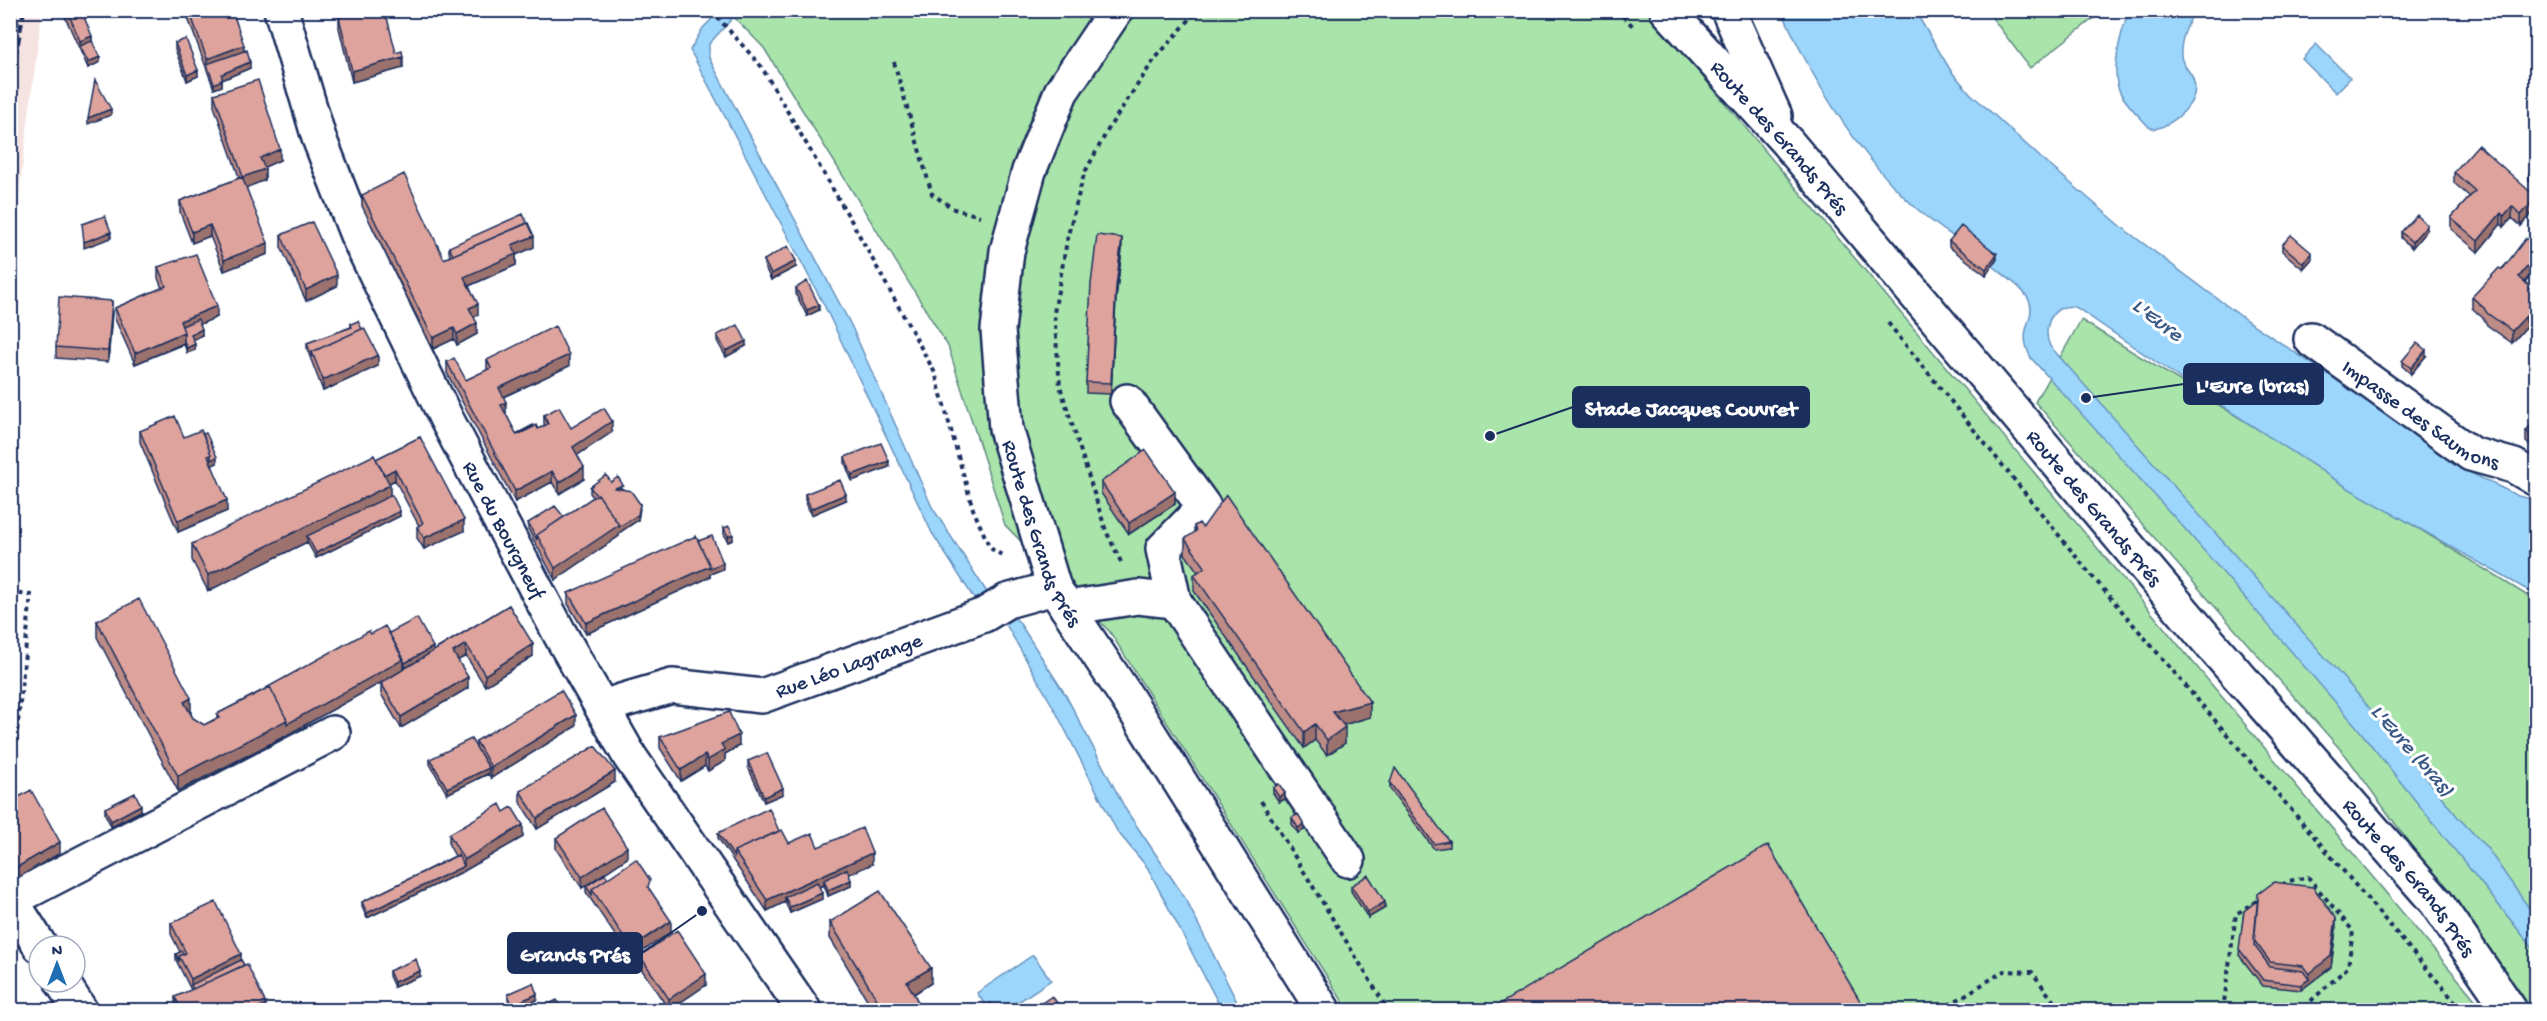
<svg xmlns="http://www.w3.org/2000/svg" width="2547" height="1021" font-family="'Gochi Hand',sans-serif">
<rect width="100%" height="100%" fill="#fff"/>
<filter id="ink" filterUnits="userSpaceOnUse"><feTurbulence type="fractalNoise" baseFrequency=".0167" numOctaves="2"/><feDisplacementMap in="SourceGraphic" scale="12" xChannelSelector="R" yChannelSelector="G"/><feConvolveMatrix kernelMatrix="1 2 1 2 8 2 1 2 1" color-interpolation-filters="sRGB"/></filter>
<g filter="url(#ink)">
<path fill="#f5e3e1" d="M11 10 42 11 11 257 10 11Z"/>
<path fill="#a9e4aa" stroke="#628a84" stroke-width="1.5" d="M728 11H1648L2484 1010H1348L1110 632 1005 525 948 346 764 48Z
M1987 11H2103L2030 68Z
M2081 320 2536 601V1010H2530L2347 757 2035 402Z"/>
<path fill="#9cd6fc" stroke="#6893bd" stroke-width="1.5" d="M720 11H739L709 44V58L851 325 932 507 988 594 1019 622 1065 694 1126 810 1185 898 1241 1010H1222L1147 867 1117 831 1056 712 1004 621 978 598 975 600 932 533 825 307 690 50 703 28Z
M1782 11H1915L1951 71 1970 93 2041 158 2128 232 2246 320 2373 404 2439 449 2463 469 2518 496 2536 500V595L2348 488 2185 382 2077 308C2053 300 2041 328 2050 346L2362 699 2457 816 2487 848 2536 918V952L2356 726 2185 529 2031 358C2016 329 2035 322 2030 303 2026 289 2003 275 1993 266L1997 259C1983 252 1969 246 1956 238 1879 191 1817 91 1782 11Z
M2129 11H2194C2188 24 2180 39 2181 55 2181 65 2190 70 2193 79 2202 102 2174 124 2155 129L2149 127C2140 117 2129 107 2121 94 2109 74 2121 32 2129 11Z
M2316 44 2350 78 2336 93 2302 59Z
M1033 955 1051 980 1006 1010H989L977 993Z"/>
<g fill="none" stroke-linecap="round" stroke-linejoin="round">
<defs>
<g id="street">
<path id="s1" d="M1116 10 1061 92 1029 171 1007 251 998 330 1006 429 1054 588 1126 696 1323 1010"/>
<path id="s2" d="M1667 10 1787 142 2202 634 2436 902 2510 1010"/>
<path d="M1728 10 1775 116"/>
<path id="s3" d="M2311 339 2471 454 2514 466 2536 479"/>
<path d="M1174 601 1348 860"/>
<path d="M1067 608 1138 597 1174 601 1163 549 1204 507 1127 401"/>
<path id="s4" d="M603 708 621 701 672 686 762 696 984 615 1007 601 1054 588"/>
<path d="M40 946 11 900 333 733"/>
<path d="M62 982 80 1010"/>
</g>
<g id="secondary">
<path id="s5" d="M281 10 319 138 357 235 447 420 560 634 630 757 804 1010"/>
</g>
</defs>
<use href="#street" stroke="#1b2f5e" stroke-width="38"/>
<use href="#secondary" stroke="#1b2f5e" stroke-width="38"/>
<path stroke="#1b2f5e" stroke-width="4" stroke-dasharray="4.5 4.5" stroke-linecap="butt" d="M711 10 761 66 852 222 935 373 973 509 990 548 1005 557
M1616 10 1633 26
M894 62 932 194 954 209 980 216
M1888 323 2086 569 2462 1010
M1121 562 1106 531 1060 386 1054 313 1068 235 1084 174 1110 126 1154 60 1198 10
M10 593 31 595 10 800
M1261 801 1388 1010
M2282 885 2289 881 2308 877 2353 931 2348 967 2301 1010
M1941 1010 2004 971 2032 972 2060 1010
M2223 1010 2236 914 2261 899"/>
<use href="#street" stroke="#fff" stroke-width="33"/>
<use href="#secondary" stroke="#fff" stroke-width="33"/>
<path stroke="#1b2f5e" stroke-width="4.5" stroke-dasharray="9 4.5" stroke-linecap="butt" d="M10 84 24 10"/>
</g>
<path fill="#be8c86" stroke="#1b2f5e" stroke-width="1.5" d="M62 10H81L100 62 88 68Z
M185 10H232L244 51 250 68 222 80V86L214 89Z
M339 17 396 53 403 68 352 82 339 28Z
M175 43 198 76 187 81 175 49Z
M214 94 280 160 264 167 265 180 246 187 268 254 224 271 210 236 192 243 180 212V201L232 181 239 177 214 106Z
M2536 166V186L2529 180V174Z
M2454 172 2536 197V209L2521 226 2512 218 2504 227 2501 224 2478 252 2451 229V218L2470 197 2454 183Z
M362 195 444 259 450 256 449 252V247H534L516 255V265L469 286 478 315 474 317 477 334 457 345 454 339 433 349 362 206Z
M2427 230 2412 248 2401 238V232Z
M281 235 337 286 306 301 281 247Z
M2536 236V273L2534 271 2525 282 2536 292V336L2526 327 2512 343 2487 325 2484 319 2472 308V297Z
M1949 241 1997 259 1986 275 1949 247Z
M2282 245 2312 259 2303 269 2282 251Z
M1122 249 1116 298 1111 394 1086 393V382Z
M764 260 796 267 771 280 764 265Z
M158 267 217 317 200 324 202 335 193 340 195 350 187 353 184 344 135 364 115 319V308L162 288 158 278Z
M796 288 819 310 807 316 796 294Z
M112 312 108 362 56 358V347Z
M351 324 378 366 323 391 307 349V343L351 327Z
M717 335 746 346 726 357 717 341Z
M2426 356 2411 374 2402 366V361Z
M487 360 569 366 503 397 506 414 516 434 534 427 538 429 544 426V415L571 428 612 432 577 455 584 479 559 494 552 482 515 502 447 373V362L466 380 487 370Z
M2536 419V451L2526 442V431Z
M140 431 184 437 217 463 212 465 227 511 178 532 140 442Z
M420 437 464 531 424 549 417 538V527L419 526 395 480 389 483 390 496 400 516 316 558 307 542 208 591 192 560V544L376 459Z
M845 457 889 467 852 481 845 463Z
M611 482 623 489 640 509 638 520 619 533V536L555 580 528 529V523L564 517 593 497 590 493V487Z
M1101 482 1175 504 1129 534 1101 493Z
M805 494 846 500 811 515 805 500Z
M1194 526 1202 527 1370 717 1343 725 1345 743 1327 755 1315 740 1304 748 1194 591V575L1198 572 1185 554V539L1194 533Z
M724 528 733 540 728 542 724 534Z
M698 541 723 569 710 574V577L586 634 568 604V593Z
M509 605 533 656 485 686 466 656 458 660 468 688 401 728 381 694V683L394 675 287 735 178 791 97 637V621L191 714 193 718 204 725 217 718V714L371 634 389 633 433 651Z
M576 726 491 778 488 774 447 794 430 764V759L476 747V741Z
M660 737 739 746 725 754V761L708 771 705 766 681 781 660 748Z
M748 761 783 794 764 802 748 767Z
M615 782 537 829 520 802V791Z
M1390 783 1449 841V847L1434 849 1390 789Z
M1273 788 1285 799 1279 802 1273 793Z
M10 802 60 853 14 880 10 873Z
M105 808 141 811 111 826 105 814Z
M504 812 523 837 464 871 367 918 362 907V902L455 856 449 845V834Z
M1292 818 1304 830 1298 833 1292 824Z
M779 831 789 843 818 847 872 864 849 874 851 886 828 896 824 885 819 887 822 899 790 913 785 902 767 911 718 838V833Z
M556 838 627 858 582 888 556 849Z
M608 878 650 890 671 932 631 959 586 892V886Z
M1351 886 1385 908 1368 918 1351 891Z
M2244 911 2336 929 2331 967 2301 990 2263 986 2239 955Z
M830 922 931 983 914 994 923 1011H874L830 938Z
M171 923 241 960 266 1011H177L175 1008V997L191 990 176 960V954L180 952 171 934Z
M640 956 706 985 669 1010 640 967Z
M389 971 420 976 394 987 389 976Z
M508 994 537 1000 512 1010 508 999Z"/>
<path fill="#9b726d" stroke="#1b2f5e" stroke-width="1.5" d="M92 36V47L80 46V41Z
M244 45V57L207 64V59Z
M100 57V62L88 68V62Z
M403 57V68L352 82V71Z
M250 62V68L222 80V86L214 89V84L222 74Z
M198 70V76L187 81V75Z
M111 109V115L88 124V118Z
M280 149V160L260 169V158Z
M265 169V180L243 189V177Z
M2536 198V209L2521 226V215Z
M2512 206V218L2504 227V216Z
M2501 213V224L2478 252V241Z
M210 225V236L192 243V232Z
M2427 225V230L2412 248V242Z
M111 232V238L84 248V242Z
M534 236V247L516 255V265L464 288V277L512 245Z
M1122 238V249L1116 298 1111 394 1116 287Z
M268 243V254L224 271V260Z
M2312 253V259L2303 269V263Z
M1997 254V259L1986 275V269Z
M2536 256V267L2534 265V271L2519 288V277Z
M796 261V267L771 280V274Z
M337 275V286L306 301V290Z
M112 301V312L108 362V351Z
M478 304V315L469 319V308Z
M819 305V310L807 316V310Z
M217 306V317L182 332 180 321Z
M2526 316V327L2512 343V331Z
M477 323V334L457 345V334Z
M454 328V339L433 349V338Z
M202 329V335L191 341V335Z
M184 332V343L135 364V353Z
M746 341V346L726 357V351Z
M195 344V350L187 353V348Z
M2426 350V356L2411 374V368Z
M378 355V366L323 391V380Z
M569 355V366L499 399V388Z
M506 402V413L501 416V405Z
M612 421V432L573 458V447Z
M211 454 217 457V463L208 467V456Z
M889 461V467L852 481V475Z
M584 467V479L559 494V483Z
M395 469V480L382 487V476Z
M552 471V482L515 502V491Z
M390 485V501L307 536V542L208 591V575Z
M1175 492V504L1129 534V523Z
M846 494V500L811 515V509Z
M227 500V511L178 532V521Z
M640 504 638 520 619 533V536L555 580V568Z
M400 511V516L316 558V553Z
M464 520V531L424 549V538Z
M733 534V540L728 542V536Z
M723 563V569L710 574V577L586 634V623L710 566Z
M466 644V656L453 663V652Z
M533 644V656L485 686V675Z
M433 647V653L405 668V663Z
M404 659V670L287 735 178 791V776Z
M468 677V688L401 728V717Z
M191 698V714L184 702Z
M1370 702V717L1333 728V712Z
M576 715V726L491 778V767Z
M1315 724V740L1304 748V732Z
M1345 727V743L1327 755V740Z
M739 735V746L725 754V761L708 771V760L721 744Z
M705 755V766L681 781V770Z
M489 768V773L447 794V788Z
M615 771V782L537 829V818Z
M783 788V794L764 802V797Z
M1285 793V799L1279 802V797Z
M141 805V811L111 826V821Z
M1304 824V830L1298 833V828Z
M523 825V837L464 871 367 918V913L464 866V860Z
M60 842V853L14 880V869Z
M627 847V858L582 888V877Z
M872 853V864L826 884 824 880V885L787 901 785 897V902L767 911V900Z
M851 880V886L828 896V890Z
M822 893V899L790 913V907Z
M1385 902V908L1368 918V912Z
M2336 918V929L2331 967 2301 990V985L2309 979V974Z
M671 921V932L631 959V948Z
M241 954V965L191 985V979Z
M931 968V983L907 998V982Z
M420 971V976L394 987V982Z
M706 974V985L669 1010V999Z
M537 994V1000L512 1010V1005Z
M266 1004V1011H251Z"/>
<path fill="#dda39c" stroke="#1b2f5e" stroke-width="1.5" d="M67 10H81L92 36 80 41Z
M189 10H232L244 45 207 59Z
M366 10H385L396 53 402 51 403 57 352 71 339 17Z
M186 39 198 70 187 75 175 43Z
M92 41 100 57 88 62 80 46Z
M247 50 250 62 222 74V80L214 84 207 64Z
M95 80 111 109 88 118Z
M258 80 280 149 260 158 265 169 243 177 214 94Z
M2478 145 2536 197V198L2521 215 2512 206 2504 216 2501 213 2478 241 2451 218 2475 191 2454 172Z
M2536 166V180L2529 174Z
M404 174 444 259 528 223 534 236 512 245 516 254 464 277 478 304 469 308 477 323 457 334 454 328 433 338 362 195Z
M242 177 268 243 224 260 210 225 192 232 180 201Z
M523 214 527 223 453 255 449 247Z
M2417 215 2427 225 2412 242 2401 232Z
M105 216 111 232 84 242 82 224Z
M312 222 337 275 306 290 281 235Z
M1961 226 1997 254 1986 269 1949 241Z
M1097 235 1122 238 1116 287 1111 383 1086 382 1091 284Z
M2291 235 2312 253 2303 263 2282 245Z
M2536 236V256L2519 277 2536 292V325L2526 316 2512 331 2487 313 2484 308 2472 297 2499 268 2502 270 2526 238 2531 243Z
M788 246 796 261 771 274 764 260Z
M196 254 217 306 180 321 184 332 135 353 115 308 166 286 158 267Z
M807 281 819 305 807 310 796 288Z
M59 297 112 301 108 351 56 347Z
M198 319 202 329 191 335 195 344 187 348 184 341V332L182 326Z
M358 321 362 329 312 352V357L307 343 352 327 351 324Z
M738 325 746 341 726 351 717 335Z
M555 326 569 355 499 388 506 402 501 405 517 435 536 425 538 429 548 424 544 415 559 407 571 428 604 408 612 421 573 447 584 467 559 483 552 471 515 491 447 362 454 358 466 380 491 368 487 360Z
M364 328 378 355 323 380 312 352Z
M2417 343 2426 350 2411 368 2402 361Z
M175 416 184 437 201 430 211 454 208 456 227 500 178 521 140 431Z
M2536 419V440L2526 431Z
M533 425 534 427 517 435 516 434Z
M206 433 217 457 211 460V454L203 434Z
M420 437 464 520 424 538 417 527 423 523 395 469 384 475 376 459Z
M881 443 889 461 852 475 845 457Z
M1146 450 1175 492 1129 523 1101 482Z
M374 455 390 485 208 575 192 544Z
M606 475 611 482 618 477 623 485 615 488 631 491 640 504 638 515 619 527V525L598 494 596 495 590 487Z
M840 480 846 494 811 509 805 494Z
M598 494 619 525 555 568 537 535Z
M392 495 400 511 316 553 307 536Z
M1226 495 1370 702 1333 712 1345 727 1327 740 1315 724 1304 732 1194 575 1205 567 1185 539 1196 531 1194 526 1199 523 1202 527 1204 526Z
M555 506 564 517 537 535V540L528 523Z
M729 526 733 534 728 536 724 528Z
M696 536 710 566 586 623 568 593Z
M712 536 723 563 710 568V566L698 541Z
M139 599 191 698 184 702 193 718 204 725 219 718 217 714 270 687 287 720 178 776 97 621Z
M509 605 533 644 485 675 466 644 453 652 468 677 401 717 381 683Z
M417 618 433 647 405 663 389 633Z
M385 626 404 659 287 724V720L270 687H268L369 631 371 634Z
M561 690 576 715 491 767 476 741Z
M729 712 739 735 721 744 725 750 708 760 705 755 681 770 660 737Z
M471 739 489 768 447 788 430 759Z
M595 746 615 771 537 818 520 791Z
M767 753 783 788 764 797 748 761Z
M1395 768 1449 841 1434 844 1390 783Z
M1279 784 1285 793 1279 797 1273 788Z
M31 790 60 842 14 869 10 862V802Z
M135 793 141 805 111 821 105 808Z
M500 804 504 812 512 807 523 825 464 860 449 834Z
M602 808 627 847 582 877 556 838Z
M769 808 779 831 734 851V857L718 833Z
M1298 814 1304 824 1298 828 1292 818Z
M862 828 872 853 767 900 734 851 782 830 789 843 812 833 818 847Z
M1768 845 1866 1011H1488Z
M458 855 464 866 367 913 362 902Z
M636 859 650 880 648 887 671 921 631 948 592 889Z
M847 869 851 880 828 890 824 880Z
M605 874 608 878 592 889V895L586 886Z
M1368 875 1385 902 1368 912 1351 886Z
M817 882 822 893 790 907 785 897Z
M2274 882 2313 887 2336 918 2331 956 2309 974 2303 966 2270 962 2254 940 2258 894Z
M880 891 931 968 907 982 923 1011H884L830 922Z
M2258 900 2254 945 2270 967 2303 971 2309 979 2301 985 2263 980 2239 949 2244 911Z
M216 902 241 954 191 979 179 956 186 953 171 923Z
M677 930 706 974 669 999 640 956Z
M182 951 183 954 179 956V962L176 954Z
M416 959 420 971 394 982 389 971Z
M241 960 244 965 193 989 191 985Z
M247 964 266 1004 251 1011H182L175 997Z
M533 983 537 994 512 1005 508 994Z
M1052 996 1063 1011H1030Z
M557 1000 562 1011H535Z
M991 1003 997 1011H979Z
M1026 1005 1029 1011H1018Z"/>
</g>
<g text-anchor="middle" stroke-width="6" stroke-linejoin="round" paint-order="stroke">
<g font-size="21" fill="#1b2f5e" stroke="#fff">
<text dy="7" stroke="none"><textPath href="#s2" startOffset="170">Route des Grands Prés</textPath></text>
<text dy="7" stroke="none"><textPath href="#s3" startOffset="134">Impasse des Saumons</textPath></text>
<text dy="7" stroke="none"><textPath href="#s2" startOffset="656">Route des Grands Prés</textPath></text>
<text dy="7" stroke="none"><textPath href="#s5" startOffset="567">Rue du Bourgneuf</textPath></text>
<text dy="7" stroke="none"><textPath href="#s1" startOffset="556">Route des Grands Prés</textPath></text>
<text dy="7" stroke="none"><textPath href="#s4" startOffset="255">Rue Léo Lagrange</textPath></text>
<text dy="7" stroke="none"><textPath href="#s2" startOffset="1142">Route des Grands Prés</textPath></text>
</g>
<g font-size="22" font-style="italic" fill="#3b5986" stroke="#fff">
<text transform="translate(2159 318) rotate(37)" y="8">L'Eure</text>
<text transform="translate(2414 749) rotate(49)" y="8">L'Eure (bras)</text>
</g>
</g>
<path fill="none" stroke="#1b2f5e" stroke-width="2" d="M2086 398L2184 384M1490 436L1573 407M702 911L642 953"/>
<g fill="#1b2f5e" stroke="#fff" stroke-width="2">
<circle cx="2086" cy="398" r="6"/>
<circle cx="1490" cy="436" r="6"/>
<circle cx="702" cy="911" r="6"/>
</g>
<g fill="#1b2f5e" stroke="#1b2f5e" stroke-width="2">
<rect x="2184" y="364" width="139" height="40" rx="6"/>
<rect x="1573" y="387" width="236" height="40" rx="6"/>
<rect x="508" y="933" width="134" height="40" rx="6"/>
</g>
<g font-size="22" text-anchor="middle" font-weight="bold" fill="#fff">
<text x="2253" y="392">L'Eure (bras)</text>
<text x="1691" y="415">Stade Jacques Couvret</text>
<text x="575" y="961">Grands Prés</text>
</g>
<rect width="2547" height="1021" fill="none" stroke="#fff" stroke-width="36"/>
<rect x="18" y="18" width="2511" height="985" fill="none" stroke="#1b2f5e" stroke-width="2" filter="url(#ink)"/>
<g transform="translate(57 964)"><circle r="28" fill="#ffffff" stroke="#a4acbf" stroke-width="1.5"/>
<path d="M0-4.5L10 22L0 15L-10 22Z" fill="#1f6fb2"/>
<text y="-9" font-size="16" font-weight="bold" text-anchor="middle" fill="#1b2f5e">N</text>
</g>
</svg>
